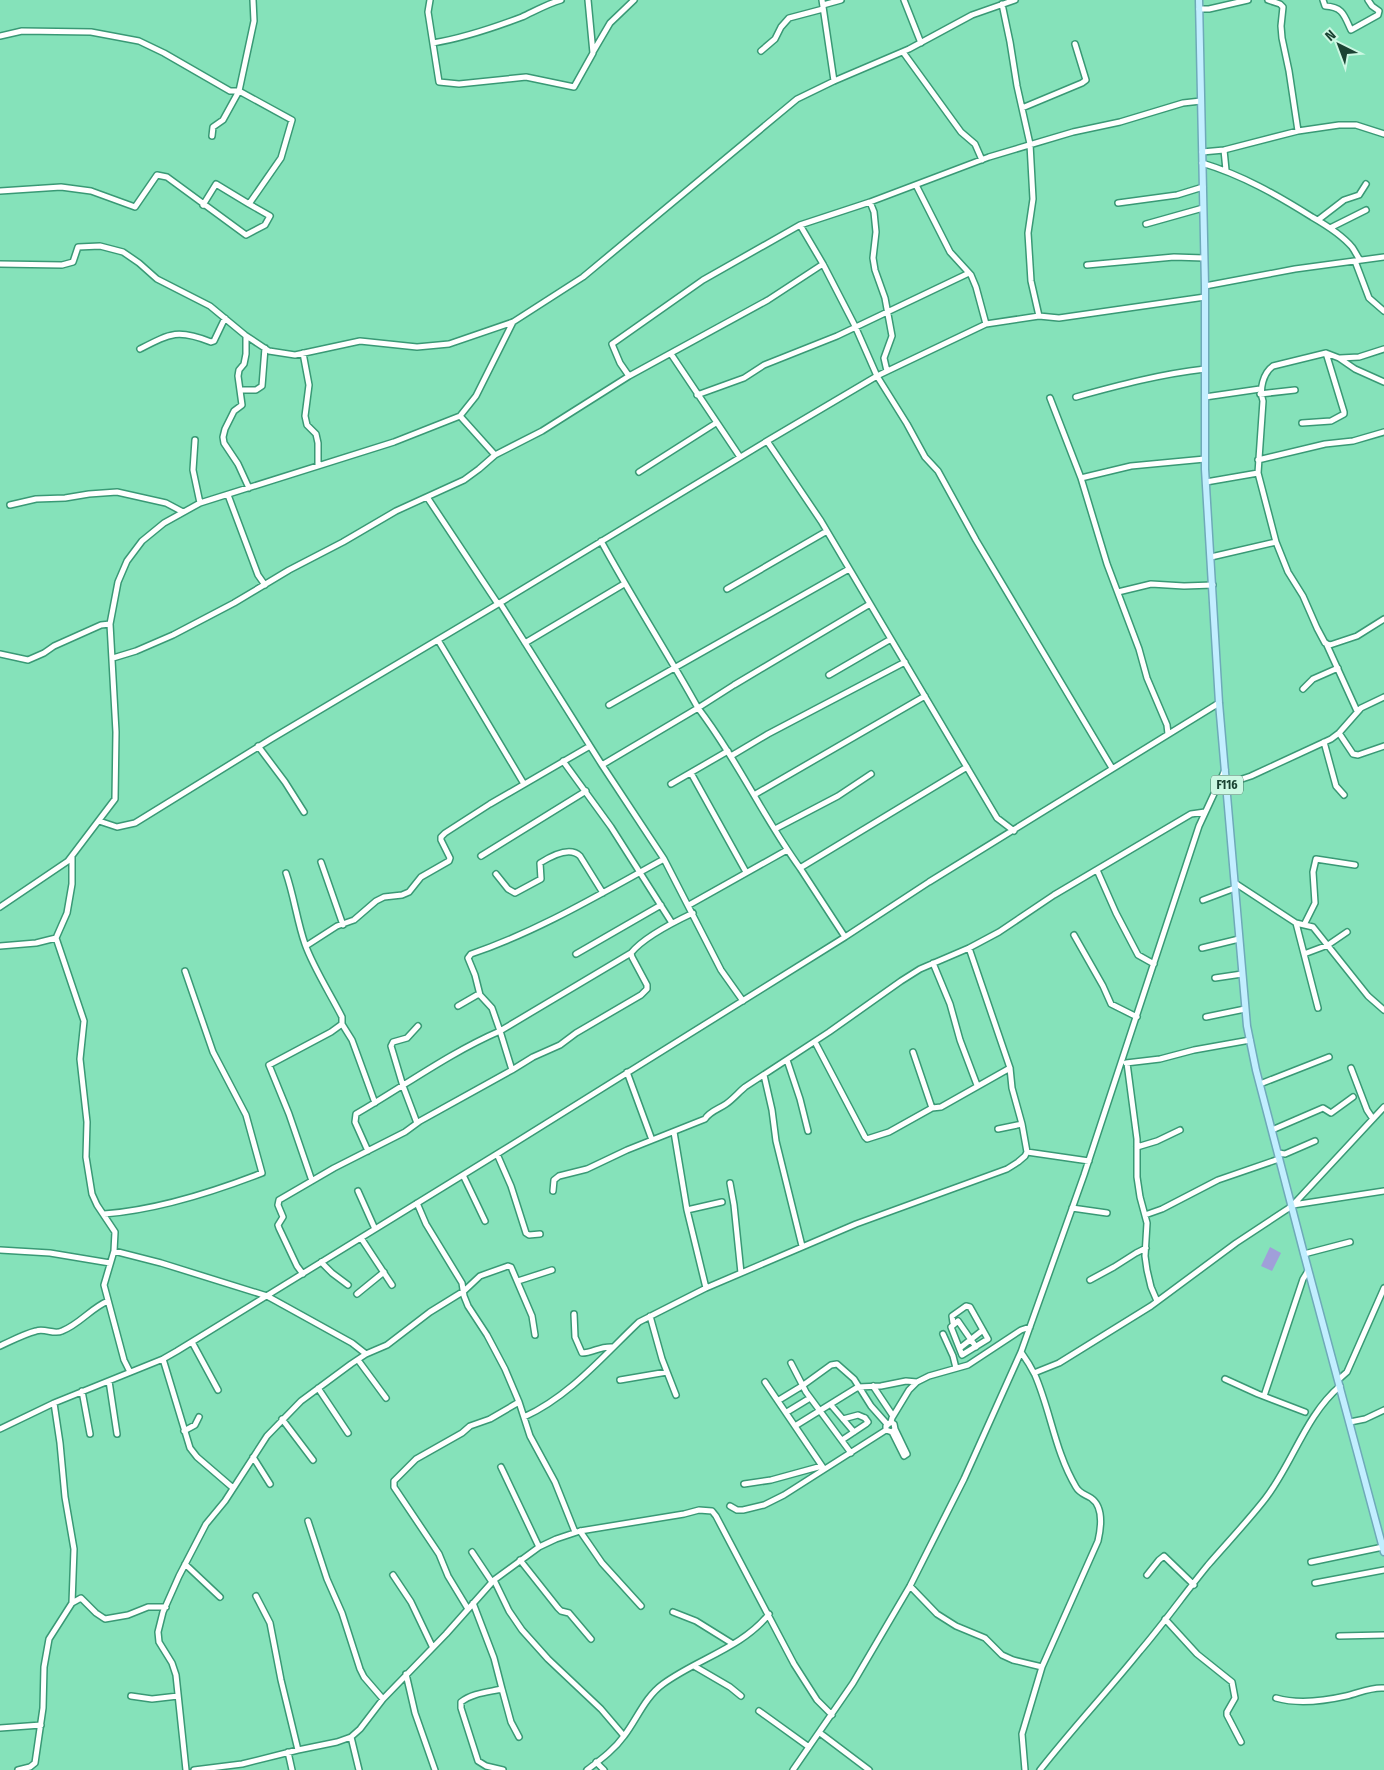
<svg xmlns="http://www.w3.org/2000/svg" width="1384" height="1770" font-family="'Fira Sans Condensed',sans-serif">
<rect width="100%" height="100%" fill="#85e2ba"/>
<path fill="#a09fd9" d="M1270 1247 1281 1253 1272 1271 1261 1266Z"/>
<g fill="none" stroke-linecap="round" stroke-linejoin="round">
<defs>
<path id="minor" d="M430 0 428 12 439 82 459 84 526 77 574 87 593 53 588 0
M822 0 834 81
M904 0 921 43
M1268 0 1280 4 1283 7 1281 26 1282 38 1289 71 1298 131
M1323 0 1325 6C1343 7 1344 15 1351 30L1378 15 1379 11 1372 6 1368 0
M1002 4 1010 42 1017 86 1030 144 1033 199 1028 233 1031 281 1039 316
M823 5 841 0
M1199 9H1209L1248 0
M0 36 22 31 91 32 139 41 164 53 230 91H239L292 120 281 158 249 204 270 216 265 225 246 235 167 177 157 175 135 207 91 191 61 187 0 191
M433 43C463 38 493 28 522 17 535 11 547 4 561 0
M761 51 775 39 781 27 789 18 823 9
M593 52 610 23 634 0
M903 52 961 132 975 144 982 160
M1022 108 1082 83 1086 80 1075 44
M212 136 213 127 223 120 239 91 254 21 253 0
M1224 150 1226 170
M1202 152 1224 150 1298 131 1339 125H1356L1384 134
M1202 163C1242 175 1277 195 1312 217 1326 225 1341 234 1352 247 1355 251 1357 256 1360 260
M916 185 950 252 971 275 976 287 986 324
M870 202 874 212 876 232 873 258 875 270 885 298 892 336 884 358 887 371
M1118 203 1177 195 1203 187
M203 205 216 184 249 204
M1318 220 1344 200 1359 195 1366 184
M1146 224 1203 208
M800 225 823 264 855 326 877 376 907 424 925 457 938 471 976 540 1112 768
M1330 228 1366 210
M1355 261 1369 298 1384 311
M0 264 62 265 73 262 78 247 100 246 123 252 139 263 157 279 210 306 245 335 269 351 295 355 360 341 417 347 449 344 513 322 583 277 797 99 834 81 909 49 972 15 1015 0
M1087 265 1174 257 1204 258
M1205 286 1295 269 1384 257
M246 336V354L244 364 239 370 238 376 242 405 234 411 225 429 223 437 224 443 238 464 249 488
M140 349C171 333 178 329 211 342L214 341 225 318
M303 353 309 385 305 416 307 425 316 434 318 443V466
M671 354 740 457
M1340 358 1359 357 1384 349
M629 376 768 300 823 264
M1384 382 1355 369 1339 358 1326 353 1273 366C1263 373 1259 390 1263 401L1258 473 1276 542 1288 572 1303 596 1317 628 1325 643 1330 645 1357 636 1384 619
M240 390H256L262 386 265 348
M1260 394 1295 390
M697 395 744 378 764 365 837 336 969 273
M1076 397C1119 385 1161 374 1205 369
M1205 397 1260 389
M1050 398 1081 478 1107 564 1139 649 1147 678 1167 725 1168 734
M460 416 495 455 542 431 629 376 620 363 612 344 703 280 800 225 870 202 989 157 1073 132 1120 122 1183 103 1201 101
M1302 423 1331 421 1344 414V412L1326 353
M195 440 193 470 200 503
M767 441 821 521 997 818 1014 831
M1258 460 1325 444 1353 441 1384 432
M639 472 716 423
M1081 478 1131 466 1205 459
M1206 482 1258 473
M228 495 258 575 265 585
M427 497 498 604
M10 505 36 499 65 498 89 494 117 492 166 503 183 512
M601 541C632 598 667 652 698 708L734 685 870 604
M1211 557 1276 542
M727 589 827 531
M1118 592 1151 584 1184 586 1213 585
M500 603 602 765 664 859 721 970 743 1001
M438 640 524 784
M525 643 624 584
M1326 643 1357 711
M0 654 28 660 44 653 54 646 101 625 110 624
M113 658 136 651 173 635 234 603 289 570 343 542 396 511 464 480 479 469 495 455
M829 675 891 639
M1303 689 1313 679 1338 668
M609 705 849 569
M1339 733 1353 754 1358 755 1384 746
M1324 742 1336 786 1344 795
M258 746 285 782 304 812
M731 756 768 734 905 662
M563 761 611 827 672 923
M602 765 698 708C737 759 763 817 800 868
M691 773 746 872
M671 784 728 751
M1227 784 1251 776 1331 739 1339 733 1361 708 1384 697
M754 795 925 696
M99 821 117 827 135 823 271 739 498 604 767 441 877 376 986 324 1039 316 1059 318 1205 297
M775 829 838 796 871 774
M481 856 586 791
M321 862 343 925
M1097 870 1116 913 1138 955 1154 964
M286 873C294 896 297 921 305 944 313 967 331 995 342 1017V1024L331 1032 269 1065 289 1114 312 1181
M496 874 508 889 515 893 541 879 540 863C551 856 570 846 580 856L603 893
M1235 883 1296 923 1313 927 1368 996 1384 1010
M1203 900 1235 888
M689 905 787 850
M0 907 68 861 115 799 116 732 110 624 118 582 127 561 142 541 164 523 200 503 394 442 460 416 476 396 513 322
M1296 923 1318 1008
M1304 925 1315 903 1313 872 1316 859 1355 865
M1074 935 1103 986 1111 1004 1137 1017
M845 937 800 868 967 767
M56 938 67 913 72 884V856
M0 946 36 943 56 938 84 1021 80 1059 87 1122 86 1157 92 1194 97 1205 115 1232 114 1251 104 1285 124 1360 130 1372
M306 946 337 926 354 920 376 901 384 897 402 895 409 892 421 877 449 861 450 858 441 840V837L445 833 490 804 590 746
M1202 948 1239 939
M576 954 661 905
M1304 954 1328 945 1347 932
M933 963 950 1004 960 1040 977 1085
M1215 978 1242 974
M480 995 475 975 468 958 471 954C539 931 602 893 664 859
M1206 1017 1245 1009
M342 1024 352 1040 375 1103
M815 1042 865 1137 867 1139 889 1132 932 1108 941 1107 1010 1068
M913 1052 932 1108
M787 1060 800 1099 808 1131
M1126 1063 1160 1059 1194 1050 1250 1040
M1127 1063 1137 1139V1177L1140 1197 1147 1223 1145 1256 1147 1270 1151 1287 1157 1301
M1351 1068 1367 1110 1373 1119
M512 1070 500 1031 631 953
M627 1072 652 1140
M764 1075 772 1110 776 1141 802 1246
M1260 1084 1329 1057
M417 1123 403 1086 391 1046 393 1042 407 1038 418 1026
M998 1129 1022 1124
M1272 1130 1323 1108 1331 1113 1353 1097
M674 1132 687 1210 706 1288
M1137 1147 1157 1141 1180 1130
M368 1151 355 1122 356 1114C403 1087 449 1053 500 1031L492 1008 480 995H477L458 1006
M1027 1152 1089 1161
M1278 1153 1285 1154 1315 1141
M497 1154 511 1186 526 1233 529 1235 540 1234
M463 1175 485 1221
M730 1183 734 1205 741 1273
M358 1191 375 1229
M553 1191 554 1180 559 1176 587 1169 627 1150 705 1119C710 1111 719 1109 726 1104 732 1100 739 1092 745 1087L829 1032 901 981 920 969 969 948 999 932 1054 895 1191 814 1205 812
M417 1203 426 1224 462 1283 464 1296 468 1306 487 1335 505 1369 519 1402 530 1436 555 1482 575 1532
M1293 1205 1384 1191
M1072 1208 1107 1213
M687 1210 722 1202
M104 1214C157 1210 213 1192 262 1173L246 1115 213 1052 185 971
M1145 1215 1162 1209 1218 1180 1279 1159
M361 1238 392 1285
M0 1250 50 1253 110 1263
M114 1251 161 1263 267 1296 352 1343 366 1354
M1304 1254 1350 1242
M321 1262 332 1273 348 1285
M303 1274 297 1266 279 1228 278 1225 283 1217 278 1205 279 1200 334 1168 405 1132 420 1121 512 1070 533 1057 560 1045 576 1033 641 995 647 989V985L632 957 631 953C643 938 676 921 693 913
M1090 1280 1114 1267 1136 1253 1146 1248
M518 1281 552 1270
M357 1294 384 1272
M574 1314 575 1337 582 1353C593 1353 599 1346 613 1347
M650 1316 662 1359 676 1395
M953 1323 952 1316 966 1306 970 1307 988 1339 962 1355 951 1327 958 1321 976 1347
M943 1334 953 1356 956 1368
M192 1342 218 1390
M0 1346C11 1341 24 1334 36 1331 45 1328 54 1335 62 1331 80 1324 91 1308 108 1301
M960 1348 983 1330
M1021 1352C1026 1359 1031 1367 1035 1375 1051 1412 1055 1452 1076 1487 1080 1494 1085 1494 1091 1498 1104 1507 1101 1528 1098 1541L1042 1667 1022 1734 1025 1770
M163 1359 190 1448 197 1457 233 1488
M358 1360 386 1398
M791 1363 806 1392 851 1453
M1034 1373 1059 1363 1151 1306 1236 1243 1292 1206 1384 1107
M1225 1379 1258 1394 1305 1412
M620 1380 667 1372
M1338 1380 1347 1372 1384 1288
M109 1381 117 1434
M765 1382 824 1469
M873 1386 893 1416
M318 1388 348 1433
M82 1391 90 1434
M1264 1396 1303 1279 1308 1271
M779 1400 802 1386 831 1365 837 1364 854 1379 871 1406 887 1424
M54 1403 60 1443 65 1497 74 1549 72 1603 81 1598 96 1613 105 1619 128 1615 148 1607H166
M831 1405 854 1432
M787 1412 810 1398
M524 1417C570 1396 603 1356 639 1322L706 1288 856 1224 1007 1169 1018 1162 1025 1156 1027 1152 1022 1124 1012 1088 1010 1068 969 948
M282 1419 313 1460
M843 1419 858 1415 865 1418
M891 1422 894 1424 895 1429 892 1432 886 1430V1426L891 1422 892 1418 909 1390 917 1382 929 1376 968 1365 1021 1330 1030 1327
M1350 1422 1365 1419 1384 1410
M795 1426 858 1387 881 1386 906 1381 917 1382
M0 1429 54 1403 163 1359 177 1351 497 1154 845 937 929 882 1219 703
M184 1431 195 1425 199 1417
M892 1432 904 1456 907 1454 895 1429
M842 1440 866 1424 868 1422 865 1418
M253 1457 270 1484
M501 1467 539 1547
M744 1484 771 1480 822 1466
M730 1506 737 1510H743L764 1505 784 1495 886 1430
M308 1521 327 1579 342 1613 360 1669 364 1677 383 1699
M580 1531 602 1563 641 1606
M472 1552 492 1582
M520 1560 558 1608 561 1611 569 1613 591 1639
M1311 1562 1383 1547
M185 1564 220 1597
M393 1575 411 1602 432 1646
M1147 1575 1159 1560 1164 1556 1194 1585
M494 1580 509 1611 522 1630 548 1659 601 1709 624 1736
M1315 1583 1384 1570
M910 1586 937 1614 956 1626 985 1638 1002 1655 1013 1660 1042 1667
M256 1596 270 1623 281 1680 298 1750
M473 1603 494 1658 502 1689C489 1692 472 1693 461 1702V1708L478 1761 486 1766 503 1770
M468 1609 448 1576 439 1554 394 1487V1481L416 1459 462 1433 470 1426 490 1419 519 1402
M673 1612 696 1621 733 1644
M1165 1619 1197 1654 1232 1682 1235 1698 1227 1712V1715L1241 1742
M1339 1636 1384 1635
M694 1666 730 1687 741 1696
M406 1674 415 1713 435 1770
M502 1689 511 1722 519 1737
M131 1696 152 1699 178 1696
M1276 1698C1297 1704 1324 1701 1346 1696 1359 1693 1370 1687 1384 1688
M759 1711 809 1747
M0 1728 41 1725
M820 1733 869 1770
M351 1737 359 1770
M288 1752 292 1770
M596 1762 604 1770
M18 1770 30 1767 35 1763 43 1708 44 1667 49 1639 72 1603
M186 1770 176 1675 172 1663 159 1642 158 1632 163 1612 179 1576 206 1524 225 1501 267 1436 301 1401 351 1364 366 1354 387 1345 430 1312 464 1291 480 1276 508 1266 511 1267 532 1316 535 1335
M194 1770 242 1764 298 1750 337 1742 351 1737 360 1729 383 1699 446 1634 494 1580 539 1547 556 1539 580 1531 684 1514 699 1510 712 1511 716 1516 794 1664 817 1700 832 1715
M587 1770C600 1760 614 1750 624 1736 637 1719 645 1697 663 1684 697 1659 742 1648 769 1614
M793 1770 853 1683 910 1586 964 1479 1021 1352 1084 1175 1199 826 1225 770
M1040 1770C1072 1729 1107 1692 1140 1651 1164 1623 1185 1593 1208 1565 1227 1543 1247 1522 1265 1499 1293 1463 1305 1416 1340 1386"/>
<path id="major" d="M1199 0 1205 286V469L1219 703 1247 1026 1256 1070 1304 1254 1384 1552"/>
</defs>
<use href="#minor" stroke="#399975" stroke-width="8"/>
<use href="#major" stroke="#6eaab8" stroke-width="9"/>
<use href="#minor" stroke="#fff" stroke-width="5"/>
<use href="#major" stroke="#c2eeff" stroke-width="6"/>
</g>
<g text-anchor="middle" stroke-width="4" stroke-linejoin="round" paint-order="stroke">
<rect fill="#ccf8e3" stroke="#507968" stroke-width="1" x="1211" y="775.5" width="32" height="19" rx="4"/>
<g font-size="12" font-weight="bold" fill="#1b4333">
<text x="1227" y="789">F116</text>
</g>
</g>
<g transform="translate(1339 45) rotate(318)" stroke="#ccf8e3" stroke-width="4" paint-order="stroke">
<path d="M0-4L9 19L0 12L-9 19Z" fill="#1b4333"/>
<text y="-8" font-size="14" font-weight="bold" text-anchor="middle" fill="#1b4333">N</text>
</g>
</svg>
